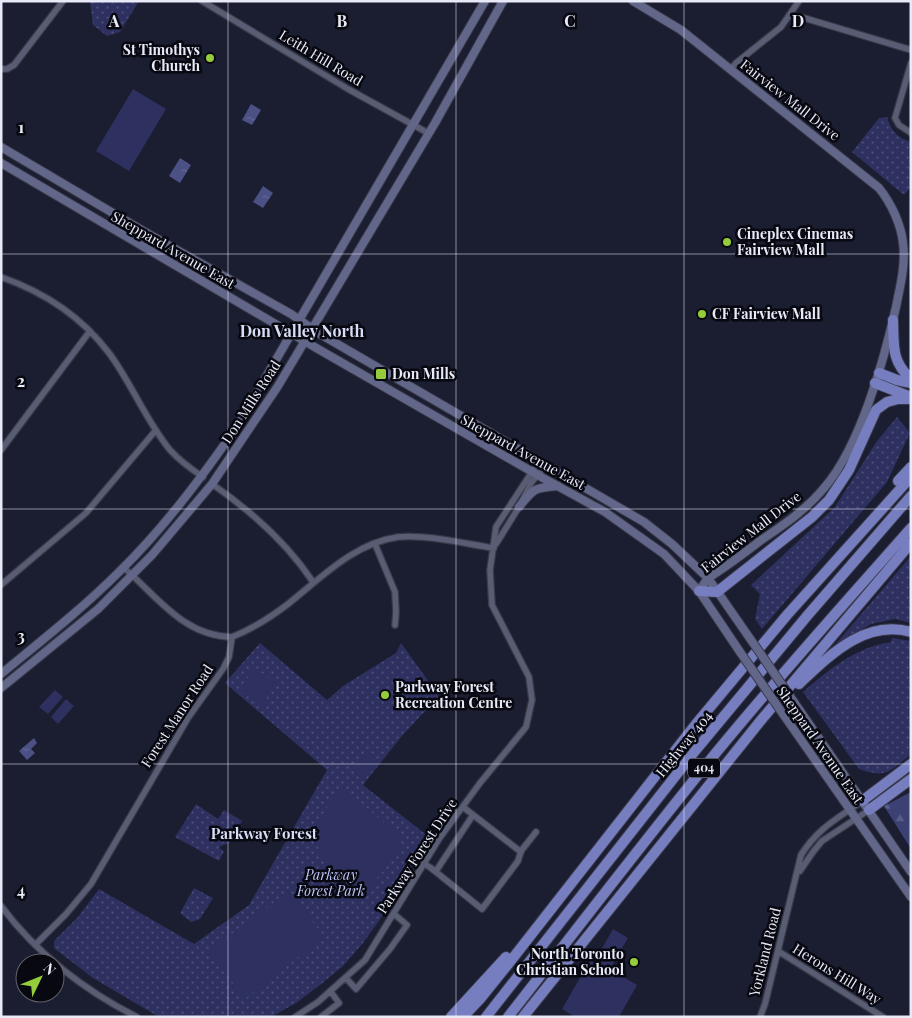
<svg xmlns="http://www.w3.org/2000/svg" width="912" height="1018" font-family="'Playfair Display',serif">
<defs>
<pattern id="grass-dots" width="8" height="8" patternUnits="userSpaceOnUse" patternTransform="scale(1.25)"><rect width="8" height="8" fill="#2e3160"/><path d="M2 2h.1M6 6h.1" fill="none" stroke="#4c4f78" stroke-width="1.8" stroke-linecap="round"/></pattern>
<pattern id="forest-firs" width="22" height="20" patternUnits="userSpaceOnUse" patternTransform="scale(1.25)"><rect width="22" height="20" fill="#3c4073"/><path d="M5 1l3.5 6h-7zM16 11l3.5 6h-7z" fill="#585c88"/></pattern>
<pattern id="water-ripples" width="26" height="14" patternUnits="userSpaceOnUse" patternTransform="scale(1.25)"><rect width="26" height="14" fill="#4b5085"/><path d="M2 4q2-2 4 0t4 0M15 11q2-2 4 0t4 0" fill="none" stroke="#656997"/></pattern>
</defs>
<rect width="100%" height="100%" fill="#1b1d30"/>
<path fill="url(#grass-dots)" d="M90 1H139L120 32 107 36 93 25Z
M887 117C891 130 897 138 911 142V187L904 195 852 152 879 118Z
M897 417 910 433 887 482 762 629 755 619 760 594 751 585 835 507 877 441Z
M911 556V623L895 619 871 624 834 646Z
M892 638 911 641V754C890 771 887 779 859 769L803 692C828 670 856 647 891 642Z
M260 643 327 700 343 686 396 653 401 643 439 696 401 737 363 785 429 837 381 918 363 943 343 966 320 985 296 1003 271 1017H159L93 978 54 948V941L78 917 99 889 194 944 249 905 327 770 225 683Z
M196 804 218 819 224 810 242 821 229 843 221 846 219 848 224 851 219 861 175 837Z
M194 888 213 898 200 919 191 922 180 913Z"/>
<path fill="url(#forest-firs)" d="M911 792V849L884 806Z"/>
<path fill="#2e3160" d="M133 89 166 109 129 171 96 151Z
M254 668 277 683 262 705 239 691Z
M55 690 63 697 48 714 39 707Z
M66 699 74 706 58 724 51 717Z
M368 750 379 760 363 779 351 769Z
M342 786 400 837 402 847 358 902 327 871 318 847V828L324 812Z
M289 891 324 937 245 999 209 951Z
M613 929 628 938 610 969 637 985 619 1017H575L562 1009 592 957 596 959Z"/>
<path fill="url(#water-ripples)" d="M251 104 261 110 252 125 242 120Z
M180 158 191 165 180 183 169 176Z
M263 186 273 193 263 208 253 202Z
M34 738 37 743 31 749 35 753 27 760 19 751Z"/>
<g fill="none" stroke-linecap="round" stroke-linejoin="round">
<defs>
<path id="street" d="M202 1 348 89 428 133
M791 14 911 50
M911 63 895 118 899 125 911 133
M1 69H7L14 65 63 1
M731 69 736 63 781 27 799 1
M1 277C44 292 81 316 109 353 132 384 146 421 170 450 180 461 191 469 203 477
M1 450 90 331
M212 484C251 511 287 543 313 582
M375 544 395 592 396 612 395 625
M496 544 519 507 531 483 546 465
M124 568C157 596 183 636 232 637
M1 585 86 513 156 430
M463 807 521 852
M425 864 431 868 482 909 518 861 521 851 536 832
M436 871 473 815
M800 871 813 852 822 841 869 810
M1 906C36 953 85 991 137 1017
M35 945 66 914 91 884 188 718 223 669 229 657 232 637C252 629 271 617 288 604 321 578 354 543 398 537 426 534 466 544 494 548
M778 951 883 1017
M346 978 356 989 390 949 407 925 394 914
M295 1017 318 1002 365 960 439 839 480 783 526 727 532 700 529 677 492 605 490 570 496 527 539 461
M321 1017 339 1003 331 992
M760 1017 765 1004 801 855C818 828 837 819 862 801"/>
<path id="secondary" d="M633 1 681 30 879 188C891 203 901 224 903 243 906 264 900 287 896 307 884 360 860 447 824 488 806 510 783 525 760 541 743 554 726 567 708 578L699 591
M1 147 145 232 291 314 320 334 644 522 672 544 708 578 751 640
M1 163 318 349 543 478 605 512 664 554 699 591 740 652
M519 507C534 488 534 488 558 486
M1 674C41 641 82 609 119 572 164 528 202 477 238 425L485 1
M1 688 98 609 152 555 212 484 278 386 435 123 503 1
M794 702 911 872
M783 714 911 897"/>
<path id="highway" d="M893 320C894 345 891 361 911 379
M879 373 897 380 911 383
M875 383 911 397
M898 481 911 467
M699 591 717 592 812 517 829 500 849 470 876 410 887 402 898 399H911
M799 684C830 655 865 619 911 632
M862 801 911 764
M869 810 911 779
M451 1017 506 957
M463 1017 480 999 509 963 696 724 787 615 911 477
M486 1017 695 751 807 616 911 496
M508 1017C577 929 644 841 715 754 778 677 845 603 911 528
M523 1017 762 719 911 543"/>
</defs>
<use href="#street" stroke="#383948" stroke-width="8"/>
<use href="#secondary" stroke="#383948" stroke-width="10"/>
<use href="#highway" stroke="#383948" stroke-width="12"/>
<use href="#street" stroke="#595d73" stroke-width="5.5"/>
<use href="#secondary" stroke="#62678a" stroke-width="8"/>
<use href="#highway" stroke="#777ebf" stroke-width="10"/>
<defs>
<path id="secondary-bridge" d="M751 640 794 702
M740 652 783 714"/>
</defs>
<use href="#secondary-bridge" stroke="#383948" stroke-width="10" stroke-linecap="butt"/>
<use href="#secondary-bridge" stroke="#62678a" stroke-width="8"/>
</g>
<path fill="none" stroke="#e8eaf7" stroke-width="1" stroke-opacity="0.55" d="M228 1V1017M456 1V1017M684 1V1017M1 254H911M1 509H911M1 764H911"/>
<g fill="#95cc3b" stroke="#070810" stroke-width="2">
<circle cx="210" cy="58" r="5"/>
<circle cx="727" cy="242" r="5"/>
<circle cx="702" cy="314" r="5"/>
<rect x="375" y="368" width="12" height="12" rx="2.5"/>
<circle cx="385" cy="695" r="5"/>
<circle cx="634" cy="962" r="5"/>
</g>
<g text-anchor="middle" stroke-width="5" stroke-linejoin="round" paint-order="stroke">
<rect fill="#070810" stroke="#a4a6b2" stroke-width="1" x="688" y="758.5" width="32" height="19" rx="4"/>
<g font-size="12" font-weight="bold" fill="#e8eaf7">
<text x="704" y="772">404</text>
</g>
<g font-size="14" font-weight="bold" fill="#e8eaf7" stroke="#070810" text-anchor="start">
<text x="200" y="55" text-anchor="end">St Timothys<tspan x="200" dy="16">Church</tspan></text>
<text x="737" y="239">Cineplex Cinemas<tspan x="737" dy="16">Fairview Mall</tspan></text>
<text x="712" y="319">CF Fairview Mall</text>
<text x="392" y="379">Don Mills</text>
<text x="395" y="692">Parkway Forest<tspan x="395" dy="16">Recreation Centre</tspan></text>
<text x="624" y="959" text-anchor="end">North Toronto<tspan x="624" dy="16">Christian School</tspan></text>
</g>
<g font-size="14" fill="#e8eaf7" stroke="#070810">
<text transform="translate(321 58) rotate(31)" y="5">Leith Hill Road</text>
<text transform="translate(790 100) rotate(38)" y="5">Fairview Mall Drive</text>
<text transform="translate(173 250) rotate(30)" y="5">Sheppard Avenue East</text>
<text transform="translate(251 402) rotate(-57)" y="5">Don Mills Road</text>
<text transform="translate(523 452) rotate(29)" y="5">Sheppard Avenue East</text>
<text transform="translate(751 532) rotate(-38)" y="5">Fairview Mall Drive</text>
<text transform="translate(177 716) rotate(-57)" y="5">Forest Manor Road</text>
<text transform="translate(684 744) rotate(-51)" y="5">Highway 404</text>
<text transform="translate(820 745) rotate(55)" y="5">Sheppard Avenue East</text>
<text transform="translate(417 856) rotate(-57)" y="5">Parkway Forest Drive</text>
<text transform="translate(765 952) rotate(-76)" y="5">Yorkland Road</text>
<text transform="translate(837 974) rotate(32)" y="5">Herons Hill Way</text>
</g>
<g font-size="14" font-style="italic" fill="#bdc4f6" stroke="#070810">
<text x="331" y="880">Parkway<tspan x="331" dy="16">Forest Park</tspan></text>
</g>
<g font-size="15" font-weight="bold" fill="#d8ddf7" stroke="#070810">
<text x="264" y="839">Parkway Forest</text>
</g>
<g font-size="16" font-weight="bold" fill="#d8ddf7" stroke="#070810">
<text x="302" y="337">Don Valley North</text>
</g>
</g>
<g font-size="16" text-anchor="middle" font-weight="bold" fill="#e8eaf7" stroke="#070810" stroke-width="5" stroke-linejoin="round" paint-order="stroke">
<text x="114" y="27">A</text>
<text x="342" y="27">B</text>
<text x="570" y="27">C</text>
<text x="798" y="27">D</text>
<text x="21" y="133">1</text>
<text x="21" y="387">2</text>
<text x="21" y="642">3</text>
<text x="21" y="896">4</text>
</g>
<rect width="912" height="1018" fill="none" stroke="#e8eaf7" stroke-width="5"/>
<g transform="translate(40 978) rotate(47)"><circle r="24" fill="#070810" stroke="#61626c"/>
<path d="M0-4L9 19L0 12L-9 19Z" fill="#95cc3b"/>
<text y="-8" font-size="14" font-weight="bold" text-anchor="middle" fill="#e8eaf7">N</text>
</g>
</svg>
